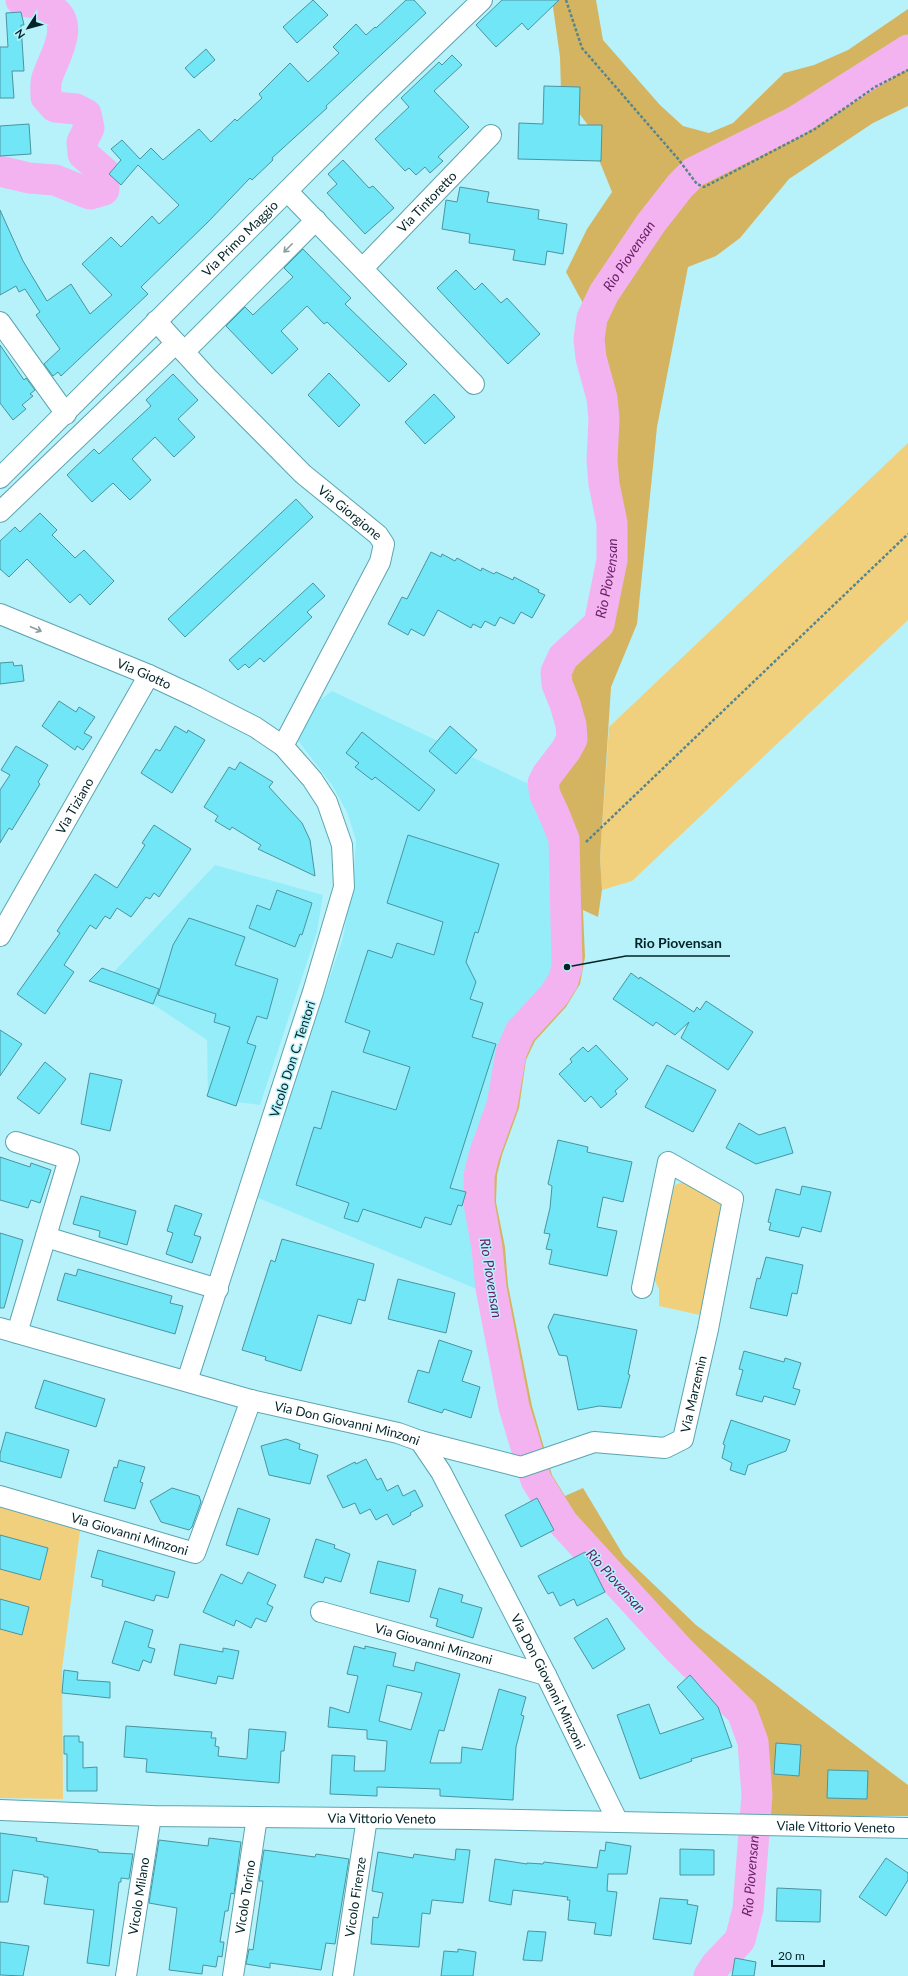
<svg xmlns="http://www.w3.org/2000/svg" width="908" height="1976" font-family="Lato,sans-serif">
<rect width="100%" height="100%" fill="#b7f2fb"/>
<path fill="#96edfa" d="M332 691 531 785 534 801 544 820 553 845 552 879 557 955 555 964 549 980 528 1003 492 1079 490 1102 474 1146 467 1172V1204L476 1251 479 1290 256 1197 343 938 354 871 356 840 347 812 332 785 286 725Z
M215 865 323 895 317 932 260 1105 208 1098 207 1040 110 976Z"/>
<path fill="#f1d07d" d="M908 443V620L632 881 602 890 600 858 609 727Z
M685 1181 723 1202 700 1315 659 1306V1289L651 1273 675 1185Z
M0 1505 81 1523 62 1669 63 1799 0 1798Z"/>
<path fill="#d5b461" d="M552 0H596L603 40 660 105 683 126 709 133 733 123 784 73 814 65 848 50 908 9V106L873 123 789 179 740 238 716 256 688 267 657 427 637 624 611 687 600 858 602 890 598 917 583 910 585 957 580 984 566 1007 535 1041 526 1060 519 1108 502 1155 497 1175 496 1202 505 1247 508 1285 532 1406 552 1475 565 1496 583 1488 624 1556 696 1625 908 1785V1816H744L745 1785 743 1751 739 1737 731 1719 671 1660 558 1537C546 1521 532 1504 525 1485 498 1412 484 1329 476 1253 473 1226 464 1200 467 1173 470 1147 485 1125 490 1101 494 1085 493 1068 498 1052 503 1033 516 1016 529 1002 544 987 554 977 557 955 555 930 553 905 552 880 552 869 554 857 553 846 550 824 528 804 531 781 533 763 559 747 560 736 561 724 554 709 550 698 532 657 560 640 589 618 594 588 601 558 600 528 600 513 593 498 591 483 588 455 596 426 590 399 583 365 566 339 584 305L566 272 587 229 612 192 599 160 588 125 561 90 560 57Z"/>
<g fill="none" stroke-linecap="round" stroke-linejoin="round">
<g stroke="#f3b3f0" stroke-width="31">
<path d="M0 171 29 178 55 180 90 194 104 190V172L83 154 82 142 89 128 86 114 76 109 55 107 46 97C46 91 45 84 47 78 54 56 78 23 48 7 40 3 29 3 21 0"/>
<path id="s1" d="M709 1976 716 1965 740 1940 748 1909 757 1795 753 1742 742 1712 679 1650 563 1523 536 1480 514 1407 491 1288 487 1248 479 1203V1176L484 1155 502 1105 511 1053 520 1032 554 995 563 981 567 967 564 839 554 814 545 795 543 783 547 775 566 750 572 739 571 725 565 704 557 684 556 672 563 657 599 624 612 560V523L604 484 602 460 604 419 602 398 591 358 589 339 592 318 604 293 651 223 680 186 694 172 796 121 908 50"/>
</g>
</g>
<path fill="#70e6f7" stroke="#4a949f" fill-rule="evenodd" d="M313 0 328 15 297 43 283 27Z
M406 0H414L426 13 326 106 327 108 272 158 273 160 252 180 250 178 208 222 141 287 148 294 61 376 58 372 53 376 44 364 60 349 36 315 40 312 25 289 19 292 16 286 0 295V210L23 261 47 301 71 284 90 314 112 295 82 264 111 237 121 247 152 216 159 224 179 205 138 165 121 185 109 174 121 160 111 149 122 140 140 159 151 148 163 160 199 129 211 142 235 119 237 121 262 98 259 94 290 63 308 82 339 53 333 47 356 24 366 35 375 27 376 28Z
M502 0H559L528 30 522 23 496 47 476 25Z
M21 12 24 25H21L24 71H12L14 98H0V47H8L6 13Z
M206 49 215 60 194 78 185 68Z
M452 55 462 65 434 91 469 127 438 157 443 161 430 173 425 167 416 175 409 168 405 171 375 139 409 107 401 98 439 62 442 65Z
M544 86 580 87 579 125H602L601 161 518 159 519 123 543 124Z
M29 124 31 154 0 156V126Z
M343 160 369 188 373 186 394 208 365 234 327 193 337 184 328 174Z
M460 187 489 192 487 202 539 210 538 219 567 224 563 254 547 251 545 265 513 260 515 250 469 243 470 234 442 229 446 200 457 202Z
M303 249 351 298 345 304 407 364 389 382 327 322 324 324 307 306 281 331 298 349 272 374 226 326 245 307 253 315 293 277 284 268Z
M456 270 475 290 482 283 501 303 507 298 540 334 508 364 437 288Z
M0 345 24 380 26 378 35 390 30 394 33 396 22 405 26 409 13 420 0 403Z
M329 373 360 405 339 427 308 395Z
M173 374 198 400 178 419 195 437 174 457 155 437 132 459 151 480 130 500 113 483 92 502 67 475 94 449 99 454 151 406 146 400Z
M434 394 455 417 425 444 405 422Z
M296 499 313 517 185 637 168 619Z
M40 513 57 530 52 535 75 558 84 550 114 581 90 605 80 594 70 603 27 559 9 577 0 569V541L15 527 20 532Z
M431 552 441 557 442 554 455 561 457 558 481 571 482 568 494 574 496 572 513 580 514 577 539 590 538 592 545 595 532 618 521 612 514 624 500 617 495 626 485 621 481 628 473 624 471 628 438 610 424 636 411 629 408 635 388 624 402 597 407 599Z
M313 583 325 596 307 612 312 617 264 662 260 658 249 668 245 664 238 670 229 660Z
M13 662 14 666 22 665 24 681 0 684V663Z
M59 701 76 712 79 707 95 717 84 733 92 737 83 750 77 746 75 750 42 726Z
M175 726 187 733 188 730 205 740 172 793 141 773 156 749 160 751Z
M450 726 477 750 456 774 429 751Z
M362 732 435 790 419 811 375 777 372 780 355 767 359 763 346 753Z
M16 746 48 765 38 782 40 784 12 830 9 828 0 843V790L10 775 1 770Z
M240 762 273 782 269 787 302 823 310 840 315 876 258 849 261 845 232 827 230 830 215 821 218 816 204 807 229 767 235 770Z
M154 825 191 849 159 897 154 893 150 899 146 897 131 917 117 908 110 919 105 916 96 929 90 925 64 965 74 972 45 1014 17 994 60 933 57 931 95 874 117 888 145 845 142 843Z
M408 835 499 864 478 933 475 932 466 962 476 982 470 999 483 1003 472 1037 496 1044 450 1188 466 1192 462 1206 458 1205 451 1225 425 1217 421 1228 363 1209 358 1222 344 1218 349 1203 296 1185 314 1127 321 1129 332 1091 396 1110 410 1067 363 1052 370 1031 345 1022 368 950 392 958 397 943 434 955 443 922 387 903Z
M277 890 312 903 302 935 300 934 295 947 249 928 257 905 270 910Z
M189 918 245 937 235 965 278 979 267 1019 257 1016 247 1043 256 1046 236 1106 207 1096 230 1027 214 1022 216 1014 158 995 173 945Z
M102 968 159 989 153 1004 89 981Z
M631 973 639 979 640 977 694 1012 697 1007 700 1010 706 1001 753 1032 728 1070 681 1038 689 1022 675 1035 656 1022 653 1026 613 999Z
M0 1030 22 1044 0 1076Z
M596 1045 628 1079 615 1091 617 1094 601 1108 591 1096 585 1102 559 1074 572 1062 570 1059 583 1047 588 1052Z
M45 1062 66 1079 39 1114 17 1098Z
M667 1065 716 1090 693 1132 645 1107Z
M90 1073 122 1080 110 1131 81 1124Z
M739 1123 759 1135 785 1127 793 1153 756 1164 726 1148Z
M558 1140 588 1147 587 1152 632 1162 623 1202 603 1197 597 1227 617 1231 607 1276 549 1264 552 1250 546 1249 550 1234 544 1233 550 1208 552 1186 548 1184Z
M0 1157 30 1167 31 1163 51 1170 40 1203 31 1200 28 1208 0 1200Z
M802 1186 831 1192 821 1232 802 1227 799 1237 769 1230 771 1223 768 1222 776 1189 800 1195Z
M81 1196 136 1211 127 1245 99 1237 100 1231 73 1224Z
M175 1205 202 1214 194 1235 201 1237 192 1263 166 1254 173 1233 167 1231Z
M0 1233 23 1240 4 1308H0Z
M282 1239 374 1264 365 1301 358 1299 351 1324 318 1315 301 1371 265 1360 266 1357 242 1350 271 1260 275 1262Z
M766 1257 803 1265 797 1294 792 1293 787 1316 750 1308 757 1278 760 1279Z
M78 1269 172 1296 170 1303 183 1306 175 1334 57 1300 65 1273 76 1276Z
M398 1279 455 1293 446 1333 388 1319Z
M554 1314 637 1330 628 1374 630 1375 621 1408 599 1406 578 1410 567 1356 559 1355 548 1327Z
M439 1340 472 1351 462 1381 480 1387 471 1418 444 1409 442 1413 408 1402 418 1370 429 1373Z
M744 1351 784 1362 785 1358 801 1363 793 1388 800 1390 795 1405 764 1396 762 1402 736 1395 743 1370 739 1369Z
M44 1380 105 1399 96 1427 35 1408Z
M731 1420 790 1440 786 1451 748 1465 745 1475 730 1470 732 1463 722 1458 725 1445 723 1444Z
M6 1432 69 1450 61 1478 0 1461V1454Z
M286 1439 300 1444 299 1449 318 1455 310 1484 269 1475 261 1446Z
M366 1459 377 1480 381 1478 387 1491 398 1485 403 1496 415 1490 423 1506 410 1513 411 1515 393 1525 387 1514 376 1520 370 1509 360 1514 355 1503 343 1508 327 1476 355 1462 356 1464Z
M119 1460 145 1467 140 1482 143 1483 135 1509 104 1501 114 1467 117 1468Z
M172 1488 199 1496 201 1502 192 1527 189 1530 161 1522 150 1501Z
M537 1498 554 1530 521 1547 505 1515Z
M238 1508 270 1519 258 1555 226 1545Z
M0 1535 48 1548 40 1580 0 1569Z
M316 1539 335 1545 334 1548 350 1554 341 1582 325 1577 323 1583 304 1577Z
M98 1550 175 1572 168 1598 156 1595 154 1601 102 1586 103 1580 91 1577Z
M585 1552 605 1592 577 1606 574 1599 560 1606 553 1592 548 1594 538 1576Z
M378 1561 416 1570 409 1602 370 1593Z
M248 1572 276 1585 267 1604 273 1607 266 1622 256 1618 251 1628 236 1620 234 1626 203 1612 221 1574 242 1584Z
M439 1588 463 1595 461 1602 482 1608 473 1638 436 1626 438 1619 430 1617Z
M0 1599 29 1607 22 1635 0 1629Z
M607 1618 625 1649 593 1669 574 1638Z
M125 1621 153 1630 148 1647 155 1649 151 1663 143 1660 139 1671 112 1663Z
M180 1644 223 1652V1648L239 1651 233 1679 218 1676 216 1684 174 1675Z
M354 1646 365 1649V1646L396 1653 393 1666 414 1671 416 1662 460 1674 444 1731 439 1730 430 1763H461L462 1747 482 1750 499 1689 526 1697 521 1715 524 1716 516 1747 513 1800 440 1796V1789L377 1787V1796L330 1794 332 1755 355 1756 354 1771H385L387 1741 367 1739V1730L328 1727 330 1707 349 1713 358 1676 347 1674ZM387 1685 422 1693 411 1730 379 1721Z
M64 1670 78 1672 77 1680 110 1682V1698L62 1693Z
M690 1675 718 1707 732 1747 691 1759 692 1761 640 1779 617 1715 649 1704 660 1734 704 1719 677 1687Z
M126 1726 212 1732 211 1738H216L215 1746 219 1747 218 1756 246 1759 247 1758 249 1729 286 1732 284 1751H281L279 1783 146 1772 147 1759 124 1757Z
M64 1736H79V1742H83V1768L97 1767V1791H67V1754H64Z
M776 1743 801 1745 799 1776 774 1774Z
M828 1770 868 1771 867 1799 827 1798Z
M0 1833 37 1838 36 1841 79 1847 98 1850V1852L133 1854 129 1879 121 1878V1882H119L109 1966 87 1963 94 1910 44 1904 48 1877H44V1875L13 1870 8 1902H0Z
M209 1838 241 1842 234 1894 231 1893 228 1911H225L220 1942H224L222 1957 218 1956 216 1967 203 1965 202 1974 169 1970 177 1908 149 1903 159 1840 208 1846Z
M606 1842 631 1846 627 1874H608L607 1891 617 1892 611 1936 594 1934 596 1923 568 1920 570 1900H567L568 1897 513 1890 511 1905 489 1901 495 1859 527 1864V1863L543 1864 544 1862 597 1868 600 1850 605 1851Z
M456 1849 470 1850 463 1903 432 1900 430 1914 422 1913 419 1947 371 1944 373 1917 378 1918 383 1893 372 1891 378 1852 413 1858 414 1854 455 1860Z
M680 1849 714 1850V1875H680Z
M264 1850 315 1857 316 1854 349 1859 335 1944 326 1943 321 1970 270 1963V1968L246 1964 249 1949 253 1950 263 1881H259Z
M886 1858 908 1873V1880L886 1916 859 1897Z
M777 1888 821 1890 820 1922 776 1921Z
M660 1898 688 1900 687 1904 698 1906 691 1944 653 1939Z
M528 1931 546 1932 542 1961 523 1960Z
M0 1942 29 1946 23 1976 0 1975Z
M458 1949 476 1952 473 1976H441L444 1951 458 1952Z
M735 1958 756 1962 754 1976H732Z"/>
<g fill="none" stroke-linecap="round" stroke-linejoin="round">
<defs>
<g id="minor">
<path d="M288 192 474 384"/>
<path id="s2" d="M363 268 491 135"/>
<path id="s3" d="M156 321 206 376 303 474 378 535 384 544 380 562 283 746"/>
<path d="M0 322 66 414"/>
<path d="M184 352 316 220"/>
<path id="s4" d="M0 478 375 103 482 0"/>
<path d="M0 512 176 343"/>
<path id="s5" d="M0 614 149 675 196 697 255 727 283 746 312 779 327 802 342 845 344 887 313 992 187 1381"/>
<path id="s6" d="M0 936 149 675"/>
<path d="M16 1142 69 1159 17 1333"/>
<path d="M46 1237 218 1289"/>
<path id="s7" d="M0 1328 251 1400 398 1433 420 1441 441 1472 546 1675 618 1822"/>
<path id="s8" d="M420 1441 521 1467 594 1442 665 1448 683 1439 708 1329 733 1199 668 1162 642 1288"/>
<path id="s9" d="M0 1496 195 1553 251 1400"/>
<path id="s10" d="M321 1612 546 1675"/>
<path id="s11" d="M0 1810 151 1816 468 1819 908 1828"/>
<path id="s12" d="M126 1976 151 1816"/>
<path id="s13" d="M233 1976 257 1817"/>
<path id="s14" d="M343 1976 367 1818"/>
</g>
</defs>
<use href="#minor" stroke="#5ba5b0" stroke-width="22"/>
<path stroke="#58858b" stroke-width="2.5" stroke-dasharray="3 2" stroke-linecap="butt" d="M566 0 582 48 679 160 697 184 704 187 710 184 815 129 875 87 908 70
M586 842 908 534"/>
<use href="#minor" stroke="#fff" stroke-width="20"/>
</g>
<defs><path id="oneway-shaft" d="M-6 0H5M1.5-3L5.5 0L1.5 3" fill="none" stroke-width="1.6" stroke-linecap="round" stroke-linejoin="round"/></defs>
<g stroke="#8d9c9e">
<use href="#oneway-shaft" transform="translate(288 248) rotate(135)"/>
<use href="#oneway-shaft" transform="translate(36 629) rotate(23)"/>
</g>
<g text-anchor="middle" stroke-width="3" stroke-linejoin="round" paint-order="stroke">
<g font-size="13" fill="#022327" stroke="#b7f2fb">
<text dy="5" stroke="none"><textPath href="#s2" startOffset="92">Via Tintoretto</textPath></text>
<text dy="5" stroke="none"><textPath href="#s4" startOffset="339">Via Primo Maggio</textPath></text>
<text dy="5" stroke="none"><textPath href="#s3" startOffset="273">Via Giorgione</textPath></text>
<text dy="5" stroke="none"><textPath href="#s5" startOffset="156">Via Giotto</textPath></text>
<text dy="5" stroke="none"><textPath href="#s6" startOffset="150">Via Tiziano</textPath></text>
<text transform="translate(292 1059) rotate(-72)" y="5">Vicolo Don C. Tentori</text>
<text dy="5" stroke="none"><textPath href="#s8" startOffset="319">Via Marzemin</textPath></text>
<text dy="5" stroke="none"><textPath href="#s7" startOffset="360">Via Don Giovanni Minzoni</textPath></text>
<text dy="5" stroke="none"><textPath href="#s9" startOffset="135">Via Giovanni Minzoni</textPath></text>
<text dy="5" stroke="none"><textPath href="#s10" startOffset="117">Via Giovanni Minzoni</textPath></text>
<text dy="5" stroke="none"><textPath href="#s7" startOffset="708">Via Don Giovanni Minzoni</textPath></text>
<text dy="5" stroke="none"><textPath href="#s11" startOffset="382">Via Vittorio Veneto</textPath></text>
<text dy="5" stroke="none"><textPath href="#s11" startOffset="836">Viale Vittorio Veneto</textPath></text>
<text dy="5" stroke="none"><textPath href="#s12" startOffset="81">Vicolo Milano</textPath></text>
<text dy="5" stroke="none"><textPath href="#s13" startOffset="80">Vicolo Torino</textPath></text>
<text dy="5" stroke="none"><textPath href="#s14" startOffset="80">Vicolo Firenze</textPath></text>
</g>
<g font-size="14" font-style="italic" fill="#661c65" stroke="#b7f2fb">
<text dy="5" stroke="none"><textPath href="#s1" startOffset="1891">Rio Piovensan</textPath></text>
<text dy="5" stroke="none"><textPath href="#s1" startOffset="1555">Rio Piovensan</textPath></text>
<text transform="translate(491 1278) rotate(81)" y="5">Rio Piovensan</text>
<text transform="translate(616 1581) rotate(48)" y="5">Rio Piovensan</text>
<text dy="5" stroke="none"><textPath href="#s1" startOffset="113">Rio Piovensan</textPath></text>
</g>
</g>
<path fill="none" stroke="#022327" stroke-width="1.5" d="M567 967L626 956H730"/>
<circle fill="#022327" stroke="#b7f2fb" stroke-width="1.5" cx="567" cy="967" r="4"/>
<g font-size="14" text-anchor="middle" font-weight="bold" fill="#022327" stroke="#b7f2fb" stroke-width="3" stroke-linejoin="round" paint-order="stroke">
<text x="678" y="948">Rio Piovensan</text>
</g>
<g transform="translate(28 28) rotate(234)" stroke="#b7f2fb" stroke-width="3" paint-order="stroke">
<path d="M0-3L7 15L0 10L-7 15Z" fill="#022327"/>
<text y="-6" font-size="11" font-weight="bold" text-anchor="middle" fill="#022327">N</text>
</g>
<path d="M772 1960v6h52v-6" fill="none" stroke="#022327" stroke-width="2"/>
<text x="778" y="1960" font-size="12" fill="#022327" stroke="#b7f2fb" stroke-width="3" paint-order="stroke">20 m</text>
</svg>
